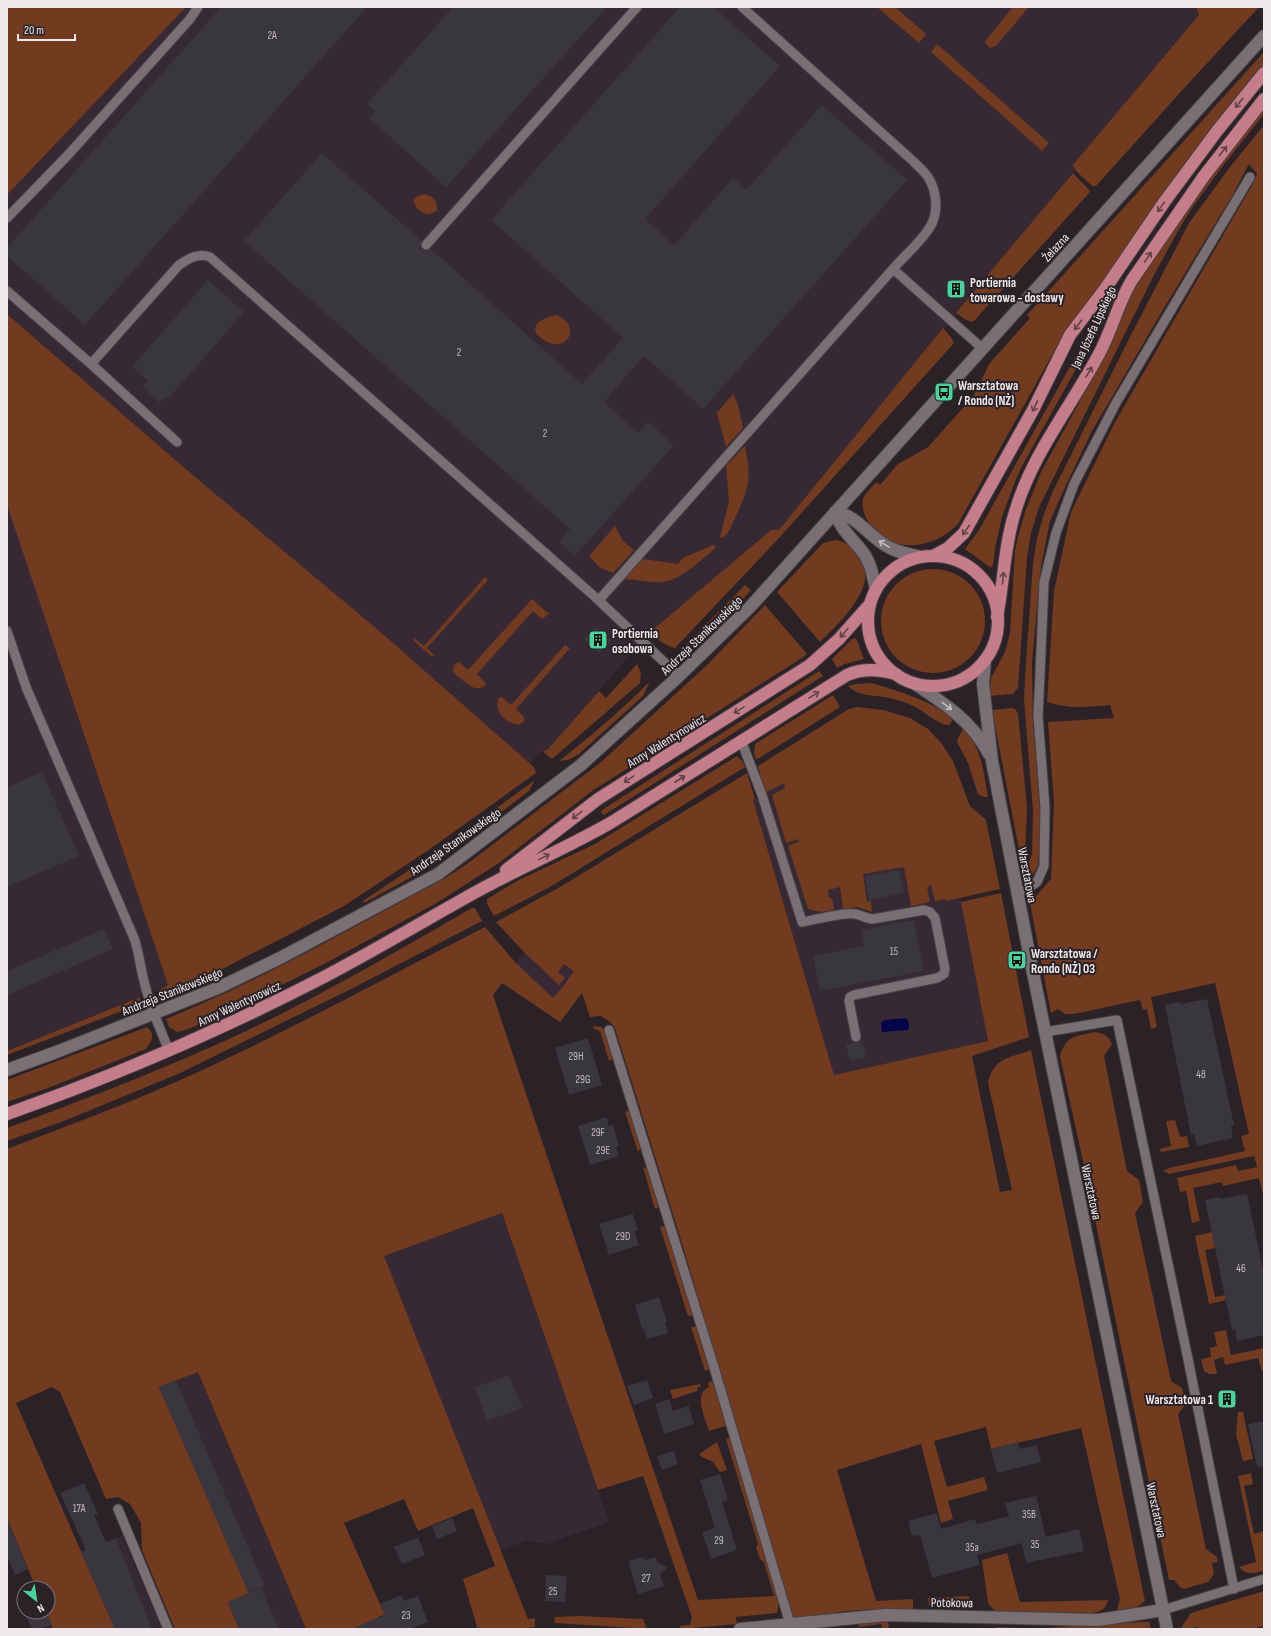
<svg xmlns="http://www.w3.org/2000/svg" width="1271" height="1636" font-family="'Sofia Sans Condensed',sans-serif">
<rect width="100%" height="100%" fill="#2a2227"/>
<path fill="#372933" d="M186 7H1196L1199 15 1073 166 1076 169 779 530H771L650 632 547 750H543L527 766 7 314V195Z
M7 505 168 985 7 1051Z
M784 755 939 787 988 1041 834 1075 753 800 765 793Z
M545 924 592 958 560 1022 502 983Z
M502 1213 609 1522 547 1544 527 1541 500 1550 383 1256Z
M198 1372 306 1629H259L159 1387Z
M122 1536 162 1629H115L81 1552Z"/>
<path fill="#723a1f" d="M7 7H186L7 195Z
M877 7H895L926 34 919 43Z
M1013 7H1029L996 46 990 48 985 43 986 40Z
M1196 7H1259L1186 86 1096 186H1092L1075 170 1076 169 1072 166 1199 15Z
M937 44 1049 143 1042 151 931 52Z
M1264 52V65L1178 173 1104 281 1066 330 958 524C933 550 891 555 869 523 865 517 861 507 863 499 865 493 872 487 876 482L880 485 898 464 928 447 972 398 978 388 989 364 1030 318 1027 315Z
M1264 108V114L1222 167 1192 208 1179 229 1153 277 1039 507 1031 533 1027 557 1018 688 1013 694 989 696 991 678 1005 652 1010 633 1015 551 1018 537 1025 512 1041 472 1106 354 1132 292 1189 206Z
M1264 125V1198L1259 1178 1223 1186 1222 1182 1193 1188 1200 1221 1192 1223 1186 1191 1180 1192 1177 1178 1236 1165 1238 1171 1257 1167 1254 1156 1169 1174 1163 1171 1169 1168 1245 1151 1241 1136 1249 1134 1215 983 1151 997 1157 1027 1151 1029 1147 1009 1143 1010 1140 1000 1074 1014H1065L1058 1009 1051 1013 1030 903 1051 879 1054 803 1048 722 1114 718 1110 705C1088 707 1067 709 1047 702L1054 591 1071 512 1115 422 1251 187 1257 174 1249 164 1232 196 1164 308 1092 431 1067 483 1050 521 1041 567 1032 662 1033 722 1041 823 1038 865 1033 875 1025 880 1024 872 1026 869 1032 854 1033 811 1024 700 1025 676 1033 563 1037 538 1044 514 1052 493 1132 333 1189 223 1230 167Z
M1073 173 1090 191 1089 193 973 322 966 320 956 313Z
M424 194C433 196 438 200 437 210 427 219 416 211 413 200L418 196Z
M1112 291 1117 295 1021 468 1013 487 1002 517 995 548 993 565 991 568 965 549 979 530Z
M7 314 195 477 377 629 534 767 536 773 430 849 344 906 207 977 161 996 157 991 168 985 7 505Z
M556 315C584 325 566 358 541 338 525 325 546 317 556 315Z
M943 328 951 337 954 343 780 537 675 648C664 645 658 640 650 632L771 530H779Z
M733 394 738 405 743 428 726 447 717 413Z
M745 446C752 479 749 488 735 518 732 525 729 534 722 538L720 537 729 502 726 466Z
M615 526 623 541 634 550 613 573 599 567 589 556Z
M835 540C846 542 851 546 858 554 883 584 839 623 820 642L777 592 823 543Z
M713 545 716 547 712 551C701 560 684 576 671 580 658 585 639 580 624 579L643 559 678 564 683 558Z
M881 621a52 52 0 1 1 104 0a52 52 0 1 1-104 0Z
M485 577 488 580 427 648 435 656H431L414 641V638L424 646Z
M745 585 751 590C735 608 706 646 682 649Z
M532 599 549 614 542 619 533 611 477 674 485 682 486 685C476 693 467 684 460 678 457 676 454 674 453 670 453 668 454 666 455 664L459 662 468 670Z
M765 605 807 654 802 658 592 791 499 863 435 904 324 964 215 1018 183 1031 177 1032 169 1027 166 1019C262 980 351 928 442 880L467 864 600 763 706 666Z
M856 638 864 659 845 664 837 668 832 659 852 639Z
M565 645 570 648 516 709 524 717V722L520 724C507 726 492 710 499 698L502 697 511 705Z
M637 664 641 673 640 683 552 759 542 751 547 750 599 691 606 698Z
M819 671 823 676 636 795 604 815 602 814 601 811 605 808Z
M650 681 643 696 579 754 568 760 559 761C591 736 622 710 650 681Z
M871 683C900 691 930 701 954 718L949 725C939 726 922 709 911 705 902 701 893 698 883 697 871 695 858 696 848 686L856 684Z
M833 695 840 707 756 760 754 753 755 744Z
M857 707 883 710 910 718 928 729 942 744 953 761 970 806 986 820 1000 889 946 901 945 899 935 901 931 885 927 887 930 902 911 906 904 867 863 874 867 902 871 901 872 912 858 907 843 909 840 887 828 890 829 898H832L834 910 821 912 808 909 788 846 799 842V839L786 843 772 795 785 788 784 783 765 793 758 766 849 709Z
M1012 708 1015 709 1018 713 1027 808 1025 854 1021 860 992 710Z
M964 727C982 751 983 768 988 797H983L978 794 968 763 957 742 958 738Z
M737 756 743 762 745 767 550 887 494 916 487 904V899L517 881 595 844Z
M747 773 755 799 753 800 834 1075 988 1041 961 902 1001 893 1029 1037 972 1056 1000 1192 1012 1190 988 1083C993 1058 1009 1058 1031 1050L1145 1601 1137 1607 1117 1610 1120 1599 1081 1428 991 1449 986 1427 934 1441 947 1487 984 1477 988 1490 948 1501 953 1519 941 1523 921 1444 837 1470 876 1601 913 1599V1609C891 1610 868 1609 845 1611 829 1613 807 1621 793 1617L681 1240 615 1028 610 1022 601 1016 590 1017 582 993 560 1022 502 983 493 995 594 1296 698 1600 774 1596 764 1562 760 1559 756 1547 758 1544 726 1439 731 1437 778 1596 779 1602 777 1613 736 1617 737 1624 681 1629 680 1626 690 1625 692 1617 643 1476 598 1490 502 1213 384 1256 528 1619 535 1618V1627L520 1629H479L477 1627 463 1579 495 1566 473 1508 418 1531 404 1499 344 1523 391 1629H389L383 1615 358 1627 359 1629H306L198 1372 159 1387 249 1593 228 1602 239 1629H175L142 1550 141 1523 130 1504 118 1497 106 1499 60 1392 52 1387 16 1403 115 1629H53L46 1612H48V1588H36L7 1518V1149C75 1123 143 1098 209 1067 303 1023 393 974 485 927L516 963 553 998 562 988 574 971 564 964 558 972 565 978 559 985 524 952 496 922 560 887Z
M535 780 529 791 428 868 364 903 363 901 452 841Z
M472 908H475L482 921 353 988 178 1074 64 1121 7 1141V1128C97 1095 187 1060 273 1018 341 984 406 946 472 908Z
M140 997V1004L7 1055V1051Z
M593 1026 601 1027 604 1030 613 1059 609 1061 600 1031 594 1029Z
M147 1027C156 1034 152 1041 146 1049L48 1088 7 1102V1080Z
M1095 1032C1104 1033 1108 1036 1112 1044L1104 1056 1127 1171 1139 1180 1143 1202 1135 1213 1171 1381 1182 1388 1186 1404 1178 1414 1206 1549 1217 1557 1218 1562 1212 1563 1214 1574 1208 1582 1184 1589 1180 1587 1174 1580H1169L1084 1166 1060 1056C1067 1034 1075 1037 1095 1032Z
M629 1111 641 1148 638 1152 625 1112Z
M1175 1120 1180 1137 1187 1136 1189 1147 1161 1152 1160 1149 1171 1146 1166 1121Z
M643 1167 648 1169 660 1207 655 1209Z
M665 1226 693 1315 688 1316 660 1227Z
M1212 1232 1215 1248 1205 1250 1215 1297 1225 1295 1226 1300 1209 1304 1195 1236Z
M696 1327 709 1369 705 1371 691 1327Z
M1226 1330 1231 1355 1264 1348V1371H1262L1258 1358 1225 1365 1223 1357 1214 1360 1217 1374H1209L1204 1371 1201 1359 1211 1357 1210 1348 1217 1346 1214 1332Z
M713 1381 728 1425 709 1431C705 1418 693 1394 709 1387L708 1382Z
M700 1384 701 1386 698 1387 697 1391 673 1399 670 1390Z
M1238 1412H1243L1253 1459 1243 1461 1236 1435Z
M717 1442 727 1470 720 1472 713 1462 702 1457 699 1454Z
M1251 1473 1253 1484 1244 1486 1254 1534 1264 1531V1571C1253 1573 1246 1576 1239 1567L1256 1562 1238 1476Z
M1007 1553 1020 1602 1108 1600C1106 1609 1101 1611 1093 1613L999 1612 994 1610 988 1603 982 1560Z
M1264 1591V1626L1251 1629H1196L1199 1627 1180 1629 1191 1613Z
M969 1596V1604L966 1607 929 1605 928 1598Z
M580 1616 643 1619 647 1629 555 1623 554 1617Z
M888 1621 889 1629H882L881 1624 859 1627V1624Z
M1139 1622H1149L1151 1629H996V1627L1044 1629V1628Z"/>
<path fill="#04054a" d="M906 1018 909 1023V1028L907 1030 882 1032 881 1022 885 1020Z"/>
<path fill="#39363e" d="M221 7H367L85 325 7 256V248Z
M453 7H607L446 187 369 118 375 111 367 104Z
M680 7H713L780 66 645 219 674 245 733 178 746 190 822 105 907 180 703 409 644 356 604 402 638 433 648 422 674 445 575 556 559 542 570 529 244 241 322 153 422 241 420 247 422 250 428 251 431 249 582 384 623 338 491 220Z
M208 280 244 312 168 399 165 397 160 403 142 387 148 381 132 367Z
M596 627 611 641 599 653 584 639Z
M42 772 79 856 7 887V787Z
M899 870 904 893 869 900 865 876Z
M914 920 924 971 820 991 813 956 864 946 861 930Z
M104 929 113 949 7 995V971Z
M1207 999 1234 1125 1231 1126 1233 1138 1197 1146 1194 1134 1191 1135 1165 1005 1180 1002V1004Z
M588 1038 602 1085 569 1095 555 1048Z
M862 1041 866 1057 850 1061 846 1045Z
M606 1117 609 1126 613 1125 619 1146 616 1147 619 1156 590 1165 578 1126Z
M1247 1194 1264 1274V1335L1237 1341 1235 1329 1232 1330 1205 1200 1220 1197V1199Z
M633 1214 638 1230 634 1231 639 1245 609 1255 599 1224Z
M659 1297 667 1322H665L668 1333 647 1339 644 1329H642L635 1305Z
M509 1375 522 1408 487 1421 475 1387Z
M176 1380 228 1501 265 1586 248 1592 159 1387Z
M647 1380 653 1398 634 1405 627 1386Z
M669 1399 673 1411 689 1406 694 1424 664 1434 655 1404Z
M1264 1421V1466L1257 1467 1248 1424Z
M1018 1442 1020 1449 1037 1445 1041 1462 997 1473 991 1449Z
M674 1451 678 1464 662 1470 657 1456Z
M720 1474 728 1500 722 1502 737 1550 711 1559 702 1532 715 1528 700 1480Z
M84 1483 98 1514 94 1515 106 1542 116 1539 152 1629H115L81 1552 86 1550 60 1493Z
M1036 1496 1046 1537 1079 1529 1084 1551 1026 1563 1022 1543 977 1555 980 1565 932 1578 920 1535 912 1536 908 1521 937 1513 941 1529 975 1519 977 1524 1009 1516 1005 1503Z
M7 1518 28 1569 15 1575 7 1557Z
M452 1518 457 1531 437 1539 432 1526Z
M418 1537 425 1555 402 1564 394 1547Z
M644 1557 645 1560 656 1557 657 1562 668 1567 660 1574 664 1586 638 1594 628 1561Z
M546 1575 567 1576 565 1602 545 1601Z
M261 1588 279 1629H239L228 1602Z
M401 1595 404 1601 418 1596 428 1622 410 1629H353L385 1615 380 1604Z
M43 1612H46L52 1625 41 1629H32L27 1618Z"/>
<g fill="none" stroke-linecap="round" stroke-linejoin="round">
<defs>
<path id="lane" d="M742 7 913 161C918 166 924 171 928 177 937 191 939 213 930 227 921 242 904 256 893 269L983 349
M7 218 68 155 190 19 198 7
M426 245 637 7
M7 291 91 364 177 442
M91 364 179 265C189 258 198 253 210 257L594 596 679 676
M599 600 893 269
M7 631 26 687 134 938C139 952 140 966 144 981 149 1005 160 1028 169 1051
M741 740 762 795 802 922C814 920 843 912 855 914 862 915 866 919 873 919L924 910 930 912 935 918 945 969 944 974 937 978 854 995 850 997 849 1001 856 1037
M1017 893 1027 889 1037 882 1044 866 1045 807 1038 716 1040 674 1044 582 1056 533 1074 484 1116 403 1250 177
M609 1030 713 1364 790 1624
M1045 1032 1117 1020 1189 1364 1234 1589
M118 1509 168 1629
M1163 1610 1264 1579"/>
<path id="street" d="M835 512C856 515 868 535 885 545 895 552 908 554 921 557
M835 512C840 529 852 538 862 551 871 562 873 577 876 590
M985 660 983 684 992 761 1030 958 1167 1629
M915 684C944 703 973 722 989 754
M7 1070 59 1051 218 988 280 958 438 874 581 765 679 676 750 607 1264 36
M740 1629 886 1615 1098 1620 1163 1610"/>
<path id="primary" d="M933 556 948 548 964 533 1033 410 1070 335 1105 289 1165 201 1217 131 1264 73
M868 621a65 65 0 1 1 130 0a65 65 0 1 1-130 0Z
M997 617C1004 582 1004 546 1015 512 1032 454 1071 407 1099 354 1112 330 1118 303 1132 280L1204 176 1264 99
M506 870 598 799 810 665 839 639 870 604
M7 1114C114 1076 219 1031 320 979 372 952 422 922 474 893 519 868 567 848 612 822L847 675C863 668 879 669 896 674"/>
</defs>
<use href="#lane" stroke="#474045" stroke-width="11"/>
<use href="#street" stroke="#474045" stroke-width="14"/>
<use href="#primary" stroke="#474045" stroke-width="14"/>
<use href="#lane" stroke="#797076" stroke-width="9"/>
<use href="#street" stroke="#797076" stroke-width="12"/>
<use href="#primary" stroke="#c67d8a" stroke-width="12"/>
</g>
<defs><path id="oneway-shaft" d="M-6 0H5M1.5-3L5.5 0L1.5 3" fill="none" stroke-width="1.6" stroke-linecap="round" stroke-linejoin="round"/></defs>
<g stroke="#61424a">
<use href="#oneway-shaft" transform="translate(1239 103) rotate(129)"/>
<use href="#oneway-shaft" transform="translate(1223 151) rotate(-52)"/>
<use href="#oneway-shaft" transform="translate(1161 207) rotate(125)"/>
<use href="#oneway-shaft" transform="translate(1148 257) rotate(-56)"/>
<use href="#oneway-shaft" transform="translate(1078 325) rotate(127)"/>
<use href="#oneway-shaft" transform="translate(1089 372) rotate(-59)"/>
<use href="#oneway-shaft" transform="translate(1035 406) rotate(116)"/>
<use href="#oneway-shaft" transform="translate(966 530) rotate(125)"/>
<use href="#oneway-shaft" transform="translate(1003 578) rotate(-85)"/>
<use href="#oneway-shaft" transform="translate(844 633) rotate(132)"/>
<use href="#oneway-shaft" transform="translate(814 695) rotate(-32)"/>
<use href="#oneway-shaft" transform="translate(739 710) rotate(148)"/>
<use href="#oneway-shaft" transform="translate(629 779) rotate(148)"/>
<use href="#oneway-shaft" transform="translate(680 779) rotate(-33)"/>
<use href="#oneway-shaft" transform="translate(577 815) rotate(142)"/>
<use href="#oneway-shaft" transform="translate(544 857) rotate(-26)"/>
</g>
<g stroke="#c6bfc3">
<use href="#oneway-shaft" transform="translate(884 544) rotate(-148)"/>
<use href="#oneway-shaft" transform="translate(947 706) rotate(38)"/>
</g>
<defs>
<symbol id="building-square" viewBox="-11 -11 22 22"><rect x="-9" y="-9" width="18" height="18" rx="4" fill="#47d49d" stroke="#2a2227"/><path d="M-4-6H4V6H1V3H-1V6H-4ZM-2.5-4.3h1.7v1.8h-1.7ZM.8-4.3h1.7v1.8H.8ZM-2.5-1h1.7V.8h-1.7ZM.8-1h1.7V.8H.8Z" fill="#111"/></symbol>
<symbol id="bus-square" viewBox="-11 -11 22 22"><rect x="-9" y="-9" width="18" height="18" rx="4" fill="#47d49d" stroke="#2a2227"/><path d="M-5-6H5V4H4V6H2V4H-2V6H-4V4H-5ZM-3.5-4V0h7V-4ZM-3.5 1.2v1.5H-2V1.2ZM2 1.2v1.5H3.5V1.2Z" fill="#111"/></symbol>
</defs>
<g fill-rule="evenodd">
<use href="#building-square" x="945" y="278" width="22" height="22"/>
<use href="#bus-square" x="933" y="381" width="22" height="22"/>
<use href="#building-square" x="587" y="629" width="22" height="22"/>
<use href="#bus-square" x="1006" y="949" width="22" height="22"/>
<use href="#building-square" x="1216" y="1388" width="22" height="22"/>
</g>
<g text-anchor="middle" stroke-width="4" stroke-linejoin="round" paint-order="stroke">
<g font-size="11" fill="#c2bcc1">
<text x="272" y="39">2A</text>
<text x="459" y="356">2</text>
<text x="545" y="437">2</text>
<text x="894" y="955">15</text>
<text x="576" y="1060">29H</text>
<text x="1201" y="1078">48</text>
<text x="583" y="1083">29G</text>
<text x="598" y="1136">29F</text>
<text x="603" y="1154">29E</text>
<text x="623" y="1240">29D</text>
<text x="1241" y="1272">46</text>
<text x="79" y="1512">17A</text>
<text x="1029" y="1518">35B</text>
<text x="719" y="1544">29</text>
<text x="1035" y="1548">35</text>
<text x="972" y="1551">35a</text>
<text x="646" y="1582">27</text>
<text x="553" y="1595">25</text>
<text x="406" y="1619">23</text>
</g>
<g font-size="13" fill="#efe9ed" stroke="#2a2227">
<text transform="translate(1055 247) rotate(-48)" y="5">Żelazna</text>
<text transform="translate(1093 327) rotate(-65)" y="5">Jana Józefa Lipskiego</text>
<text transform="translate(701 635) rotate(-44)" y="5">Andrzeja Stanikowskiego</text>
<text transform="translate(666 740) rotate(-32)" y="5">Anny Walentynowicz</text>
<text transform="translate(455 841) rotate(-35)" y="5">Andrzeja Stanikowskiego</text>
<text transform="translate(1028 875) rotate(79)" y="5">Warsztatowa</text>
<text transform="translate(172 991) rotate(-22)" y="5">Andrzeja Stanikowskiego</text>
<text transform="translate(239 1003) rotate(-25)" y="5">Anny Walentynowicz</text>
<text transform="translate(1092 1192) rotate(78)" y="5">Warsztatowa</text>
<text transform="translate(1157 1510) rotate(78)" y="5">Warsztatowa</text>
<text transform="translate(952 1602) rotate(1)" y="5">Potokowa</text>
</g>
<g font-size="13" font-weight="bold" fill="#efe9ed" stroke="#2a2227" text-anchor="start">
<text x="970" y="287">Portiernia<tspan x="970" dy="15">towarowa - dostawy</tspan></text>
<text x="958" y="390">Warsztatowa<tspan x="958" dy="15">/ Rondo (NŻ)</tspan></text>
<text x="612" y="638">Portiernia<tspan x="612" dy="15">osobowa</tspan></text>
<text x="1031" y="958">Warsztatowa /<tspan x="1031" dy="15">Rondo (NŻ) 03</tspan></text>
<text x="1213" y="1404" text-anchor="end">Warsztatowa 1</text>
</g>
</g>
<rect width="1271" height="1636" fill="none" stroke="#efe9ed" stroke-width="16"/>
<g transform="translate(36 1600) rotate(150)"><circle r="19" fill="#2a2227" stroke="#797276"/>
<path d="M0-3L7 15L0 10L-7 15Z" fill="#47d49d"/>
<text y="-6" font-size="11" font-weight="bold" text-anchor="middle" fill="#efe9ed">N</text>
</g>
<path d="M18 34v6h57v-6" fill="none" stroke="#efe9ed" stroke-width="2"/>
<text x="24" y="34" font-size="12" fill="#efe9ed" stroke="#2a2227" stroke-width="3" paint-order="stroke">20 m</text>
</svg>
